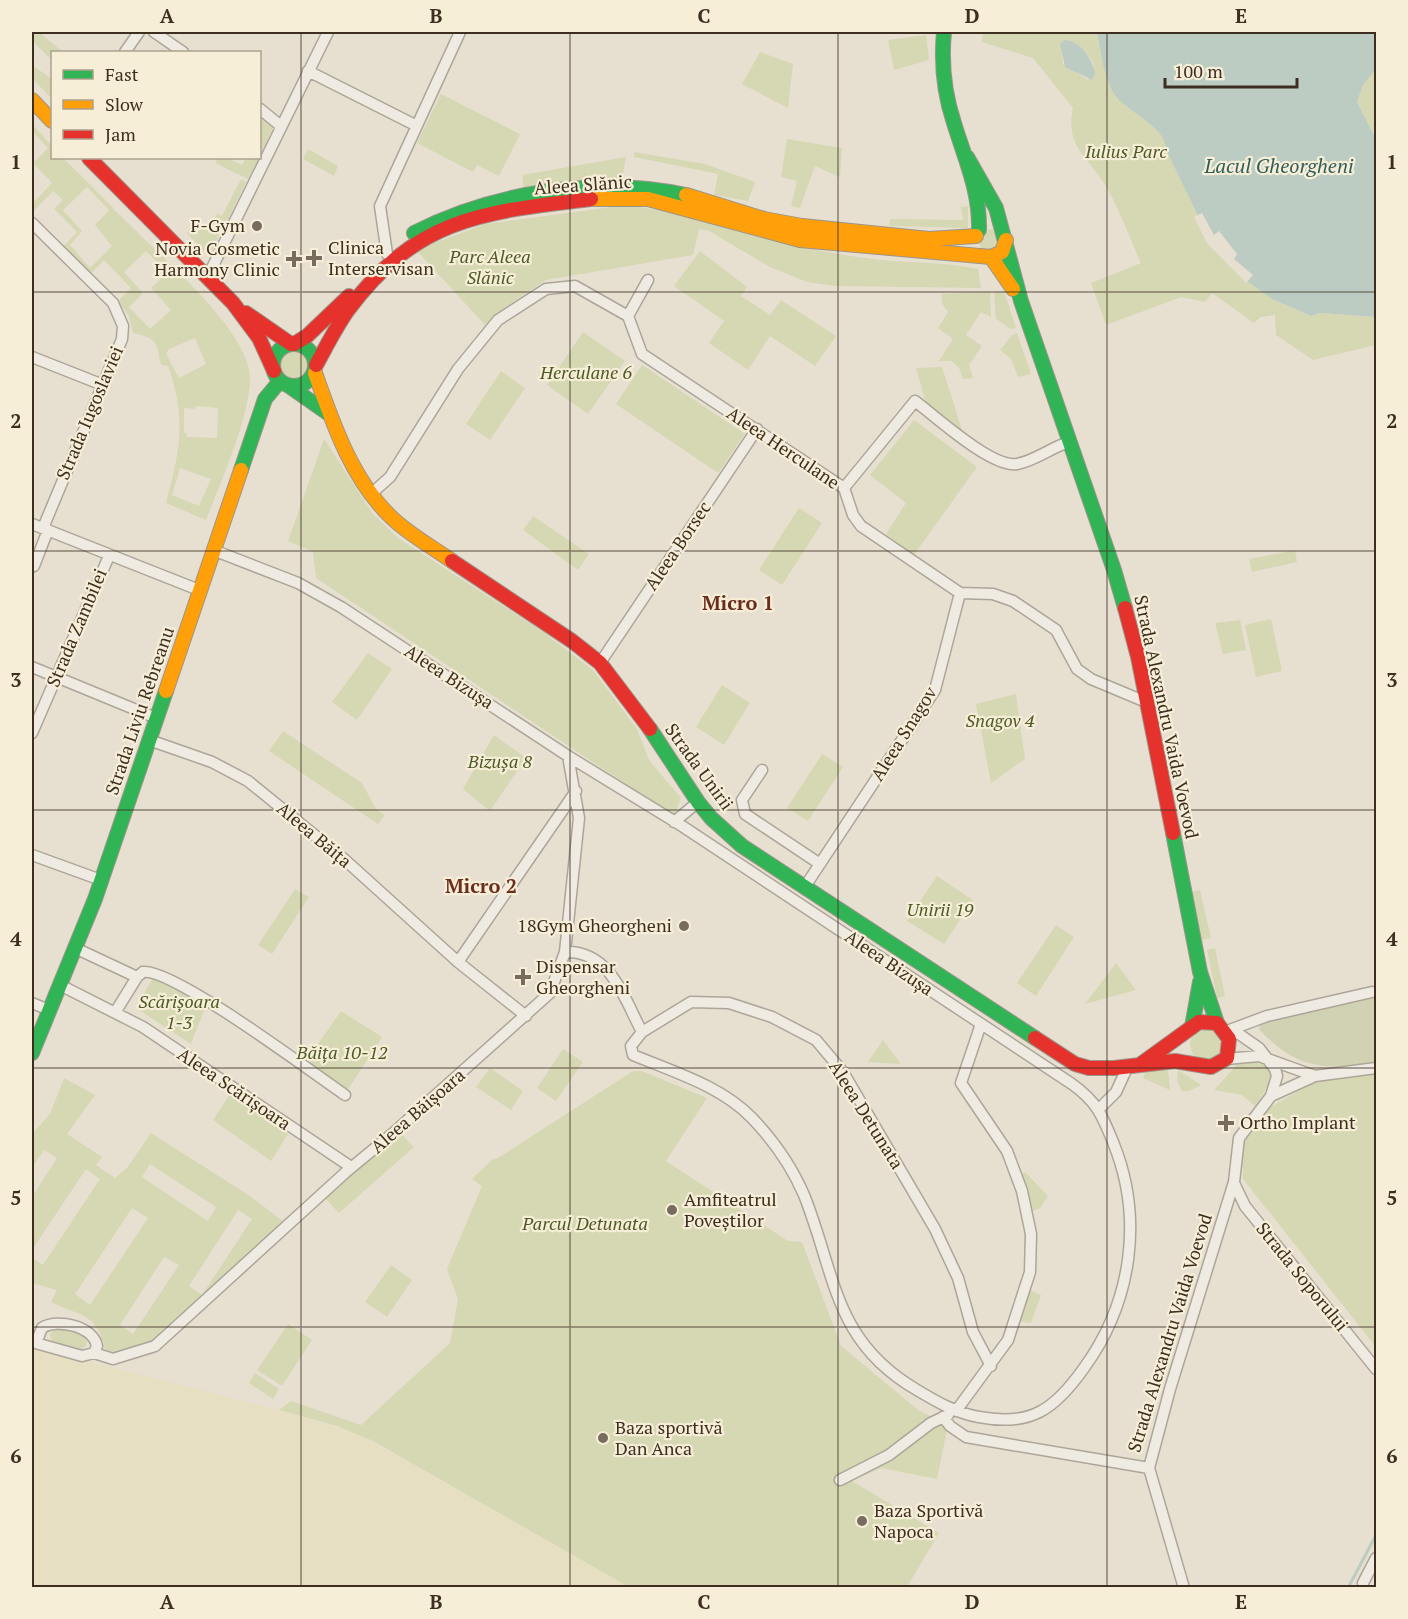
<svg xmlns="http://www.w3.org/2000/svg" width="1408" height="1619" font-family="'PT Serif',serif">
<rect width="100%" height="100%" fill="#e7e0d1"/>
<path fill="#e6dfc2" d="M32 1347 279 1410 359 1434 629 1587H32Z"/>
<path fill="#d6d7b3" fill-rule="evenodd" d="M32 32H39L63 52H52V60L32 41Z
M983 32H1097C1101 54 1106 80 1119 99 1130 114 1167 128 1166 150L1202 224 1232 267 1248 282 1272 299 1310 316 1320 313 1376 317V345L1313 360 1276 335 1275 315 1261 317 1254 323 1212 293 1205 302 1181 297 1106 325 1091 283 1141 263C1130 239 1121 213 1108 190 1092 159 1064 149 1073 108L1033 58 982 42ZM1068 40C1080 45 1089 53 1094 66L1088 80 1063 64 1062 56Z
M926 35 929 60 894 70 888 40Z
M760 52 793 64 788 108 742 84Z
M32 65 52 79V99L32 78Z
M1376 69V139L1357 102 1363 85Z
M441 94 520 134 499 176 477 165 473 172 417 143Z
M260 115 274 125 260 156V131L262 125 260 123Z
M32 124 52 146V158H63C88 182 112 208 137 232 168 263 253 335 250 381 248 421 221 482 206 520L166 503C180 450 187 419 168 366L161 365C156 341 158 339 133 333L129 316 118 301 131 288 104 260 90 274 64 246 77 232 54 209 63 200 53 191 32 213V204L52 183 33 163 48 148 32 131ZM87 187 109 210 95 225 112 246 90 268 70 245 82 231 63 210ZM146 251 167 273 151 288 171 310 150 329 129 307 143 293 124 272ZM195 338 206 364 179 378 166 354 169 349ZM196 406 218 408 217 438 186 437 187 433H184V408L195 409ZM180 468 211 479 199 506 172 495Z
M787 139 842 148 840 177 815 166 800 208 791 206 797 181 781 177Z
M308 149 338 166 334 176 303 159Z
M634 152 705 164 755 182 748 201 714 195 718 174 634 157Z
M626 157 622 179 524 192 522 175Z
M218 158H227L242 165 246 158H259L248 179 215 163Z
M241 179 246 182 223 230 212 223 217 214 222 216Z
M968 206V228L889 226 890 219 963 220 961 207Z
M612 207H639L699 217V222L701 220C760 239 820 253 881 260 913 263 946 262 978 269L981 288 836 286 807 282 770 267 709 231 699 229 693 255 546 280 497 313 485 325 416 250 485 224Z
M195 221 220 233 212 250 204 251 187 233Z
M989 229 997 230 1001 249 982 251 978 240Z
M700 251 747 287 741 296 770 315 781 300 836 336 815 366 770 336 748 370 709 343 724 321 674 286Z
M1004 291 1016 328 1011 329 996 319 994 293Z
M990 292 991 317 981 312 966 335 982 346 969 365 973 378 963 379 959 368 952 361H939L953 339 938 328 948 312 942 304 941 294Z
M583 332 625 361 588 414 547 385Z
M1017 333 1031 374 1018 377 1011 359 1000 350 1012 335Z
M280 365a14 14 0 1 1 28 0a14 14 0 1 1-28 0Z
M642 365 745 434 718 473 616 404Z
M942 367 963 433 927 407 916 368Z
M501 371 525 388 490 440 466 424Z
M914 420 977 467 914 555 886 534 906 503 870 475Z
M324 439 373 514 398 538 543 632 593 670 637 729 649 760 681 798 674 816 316 578 313 552 288 541Z
M799 508 822 523 782 585 759 570Z
M533 516 589 554 578 570 523 530Z
M1295 550 1297 562 1252 572 1249 559Z
M1271 619 1282 671 1256 677 1245 625Z
M1240 620 1246 650 1223 654 1215 623Z
M368 653 392 669 357 720 332 702Z
M722 685 750 703 724 745 696 727Z
M1016 694 1025 759 991 783 976 704Z
M283 731 362 783 376 809 385 815 378 824 269 751Z
M494 735 526 758 490 811 463 789Z
M822 754 843 767 808 821 787 808Z
M937 876 973 900 944 944 907 921Z
M295 889 309 897 272 954 258 945Z
M1200 890 1211 938 1202 940 1191 892Z
M1056 925 1074 937 1036 996 1017 983Z
M1215 948 1225 996 1217 998 1207 950Z
M1116 963 1136 990 1085 1004Z
M152 979H161L207 1003 191 1044 136 1008Z
M341 1011 382 1037 347 1091 306 1061Z
M1190 1044a17 17 0 1 1 34 0a17 17 0 1 1-34 0Z
M883 1040 901 1064 868 1062Z
M563 1049 583 1062 556 1101 537 1088Z
M1241 1060 1265 1061C1277 1078 1265 1091 1255 1106L1242 1095 1214 1090Z
M490 1068 523 1091 511 1110 476 1087Z
M1156 1069 1168 1070 1170 1090 1143 1078 1145 1073Z
M1178 1070 1200 1084 1201 1085 1189 1091H1182L1177 1081Z
M633 1071H642L707 1098 666 1161 788 1241 802 1242 841 1346 918 1410 948 1425 937 1479 881 1468 852 1481 939 1533 907 1587H629L373 1441 337 1426 279 1410 291 1401 361 1425 450 1343 458 1299 447 1269 482 1186 472 1179 493 1159 498 1158Z
M1376 1073V1347L1243 1179 1242 1152 1247 1133 1268 1108 1313 1083Z
M64 1078 95 1095 67 1134 102 1157 96 1165 115 1178 127 1168 151 1133 250 1196 285 1223 153 1343 122 1356 105 1349C96 1311 80 1317 51 1302L57 1290 32 1283V1258L43 1265 100 1179 86 1169 32 1250V1197L57 1158 44 1150 32 1168V1134L50 1114ZM150 1164 216 1207 208 1221 142 1177ZM132 1208 148 1218 90 1305 75 1294ZM238 1210 252 1219 202 1295 189 1286ZM164 1257 179 1265 133 1334 120 1325Z
M230 1094 288 1134 271 1161 213 1120Z
M401 1134 414 1147 339 1213 323 1196Z
M1025 1172 1048 1196 1040 1208 1029 1213 1018 1176Z
M391 1265 412 1280 387 1317 365 1302Z
M1027 1289 1041 1295 1031 1323 1018 1321Z
M288 1324 312 1340 282 1386 257 1370Z
M57 1327 82 1335 87 1341 86 1346 79 1350 52 1343 50 1334Z
M255 1373 279 1389 273 1399 249 1383Z"/>
<path fill="#d1d1b3" d="M1376 995V1062C1326 1071 1295 1069 1259 1029L1261 1022 1269 1019Z"/>
<path fill="#bcccc2" d="M1097 32H1376V69L1363 85 1357 102 1376 139V317L1320 313 1311 316 1272 299 1248 282 1232 267 1202 224 1166 150C1167 126 1123 111 1113 92 1103 74 1101 51 1097 32Z
M1064 40C1080 40 1092 58 1095 73L1092 80 1065 67 1060 44Z"/>
<path fill="#e7e0d1" d="M1202 213 1214 235 1219 231 1237 254 1234 259 1253 275 1246 283 1207 243 1194 217Z"/>
<g fill="none" stroke-linecap="round" stroke-linejoin="round">
<path stroke="#bcccc2" stroke-width="3" d="M1348 1588 1376 1535"/>
<defs>
<path id="street" d="M154 32 183 52
M125 52 139 32
M308 71 415 125
M260 109 281 126
M32 223 113 303 123 326 122 339 43 528
M387 254 380 206 460 32
M208 276 328 32
M628 316 648 280
M32 357 103 385
M844 488 915 401C936 417 992 468 1017 464 1035 461 1052 447 1069 442
M371 494 390 477 458 369 498 320 546 289 575 286 628 316 642 354 844 488 853 515 861 526 960 593 993 594 1013 601 1056 630 1077 669 1091 679 1146 702
M32 524 199 590
M213 550 298 583 341 607 568 756 682 826 1072 1084C1097 1102 1102 1115 1113 1142 1144 1218 1132 1302 1084 1368 1055 1409 1031 1427 979 1417 956 1413 937 1402 917 1390 833 1341 836 1275 804 1195 792 1167 773 1140 752 1118 721 1086 674 1072 633 1055L631 1046 642 1032 691 1002 729 1003 772 1017 816 1040 843 1072 935 1229 958 1278 973 1332 991 1366
M34 566 48 530
M600 663 757 429
M32 667 156 718
M32 733 109 556
M149 740 212 762 248 781 344 859 458 962 526 1016
M762 770 742 800 745 814 820 864
M674 822 698 802
M32 855 101 880
M804 888 935 690 960 593
M75 948 137 977 143 972C173 968 313 1073 345 1095
M565 952C610 950 624 998 642 1032
M458 962 576 791
M60 985 143 1027 351 1167
M32 1003 49 1010
M116 1011 137 977
M1227 1031 1267 1016 1372 992
M1226 1059 1259 1056 1315 1076 1376 1068
M1271 1096 1315 1076
M1099 1109 1116 1092 1127 1068
M1234 1183 1245 1206 1376 1369
M32 1342 82 1356 94 1353 113 1359 155 1346 346 1172 392 1134 550 993 565 952 579 818 568 756
M36 1343 42 1328C57 1318 93 1326 97 1346L94 1353
M956 1411 1008 1340 1030 1272 1031 1234 1022 1191 1007 1151 961 1083 981 1024
M943 1417 950 1426 966 1437 1149 1468
M840 1480 889 1455 931 1423 948 1415
M1363 1583 1376 1558
M1184 1588 1149 1468 1170 1389 1234 1182 1239 1138 1271 1096 1277 1076 1275 1069 1259 1048 1239 1034 1228 1033"/>
<path id="fast" d="M944 32C941 63 944 93 954 123 965 159 980 191 979 230
M967 157 996 208 1021 301 1114 570 1125 608
M414 233C494 192 598 176 686 195
M273 365a21 21 0 1 1 42 0a21 21 0 1 1-42 0Z
M289 386 329 414
M241 470 265 399 280 381
M650 729 698 802 711 818 742 846 1035 1038
M1173 833 1200 972 1217 1023
M1192 1027 1200 982
M32 1053 95 899 166 691"/>
<path id="slow" d="M32 100 52 121
M686 195 764 219 802 226 929 239 976 236
M591 199H648L800 240 991 257 1002 252 1006 240
M991 257 1013 289
M315 373C333 424 352 480 392 518 410 535 432 547 452 561
M166 691 241 470"/>
<path id="jam" d="M89 158 233 303 259 338 274 371
M246 313 291 344
M294 344 307 336 349 296
M316 365C326 347 336 327 348 310 417 217 484 212 591 199
M452 561 572 641 600 663 650 729
M1125 608 1138 657 1173 833
M1035 1038 1075 1064 1089 1068H1114L1175 1061 1211 1067 1227 1058 1229 1039 1217 1023 1199 1022 1141 1064"/>
</defs>
<use href="#street" stroke="#ada599" stroke-width="13"/>
<use href="#fast" stroke="#9c958a" stroke-width="16"/>
<use href="#slow" stroke="#9c958a" stroke-width="16"/>
<use href="#jam" stroke="#9c958a" stroke-width="16"/>
<use href="#street" stroke="#efebe3" stroke-width="10"/>
<use href="#fast" stroke="#30b455" stroke-width="14"/>
<use href="#slow" stroke="#ff9f0a" stroke-width="14"/>
<use href="#jam" stroke="#e5322d" stroke-width="14"/>
</g>
<path fill="none" stroke="#3d2e20" stroke-width="1.5" stroke-opacity="0.55" d="M301 32V1588M570 32V1588M838 32V1588M1107 32V1588M32 292H1376M32 551H1376M32 810H1376M32 1068H1376M32 1327H1376"/>
<g fill="#786c5e" stroke="#f7eed8" stroke-width="2">
<circle cx="257" cy="226" r="6"/>
<path d="M311 249h6v6h6v6h-6v6h-6v-6h-6v-6h6z"/>
<path d="M291 250h6v6h6v6h-6v6h-6v-6h-6v-6h6z"/>
<circle cx="684" cy="926" r="6"/>
<path d="M520 968h6v6h6v6h-6v6h-6v-6h-6v-6h6z"/>
<path d="M1223 1114h6v6h6v6h-6v6h-6v-6h-6v-6h6z"/>
<circle cx="672" cy="1210" r="6"/>
<circle cx="603" cy="1438" r="6"/>
<circle cx="862" cy="1521" r="6"/>
</g>
<g text-anchor="middle" stroke-width="4.5" stroke-linejoin="round" paint-order="stroke">
<g font-size="18" font-style="italic" fill="#4d5a26" stroke="#f7eed8">
<text x="1126" y="158">Iulius Parc</text>
<text x="490" y="263">Parc Aleea<tspan x="490" dy="21">Slănic</tspan></text>
<text x="586" y="379">Herculane 6</text>
<text x="1000" y="727">Snagov 4</text>
<text x="500" y="768">Bizușa 8</text>
<text x="940" y="916">Unirii 19</text>
<text x="179" y="1008">Scărișoara<tspan x="179" dy="21">1-3</tspan></text>
<text x="342" y="1059">Băița 10-12</text>
<text x="585" y="1230">Parcul Detunata</text>
</g>
<g font-size="18" fill="#3d2e20" stroke="#f7eed8">
<text transform="translate(583 185) rotate(-4)" y="6">Aleea Slănic</text>
<text transform="translate(90 413) rotate(-67)" y="6">Strada Iugoslaviei</text>
<text transform="translate(783 448) rotate(34)" y="6">Aleea Herculane</text>
<text transform="translate(678 546) rotate(-56)" y="6">Aleea Borsec</text>
<text transform="translate(77 628) rotate(-67)" y="6">Strada Zambilei</text>
<text transform="translate(449 677) rotate(33)" y="6">Aleea Bizușa</text>
<text transform="translate(140 711) rotate(-71)" y="6">Strada Liviu Rebreanu</text>
<text transform="translate(1166 717) rotate(78)" y="6">Strada Alexandru Vaida Voevod</text>
<text transform="translate(904 734) rotate(-58)" y="6">Aleea Snagov</text>
<text transform="translate(699 767) rotate(54)" y="6">Strada Unirii</text>
<text transform="translate(314 835) rotate(40)" y="6">Aleea Băița</text>
<text transform="translate(889 963) rotate(34)" y="6">Aleea Bizușa</text>
<text transform="translate(234 1089) rotate(34)" y="6">Aleea Scărișoara</text>
<text transform="translate(418 1111) rotate(-41)" y="6">Aleea Băișoara</text>
<text transform="translate(866 1115) rotate(58)" y="6">Aleea Detunata</text>
<text transform="translate(1302 1277) rotate(51)" y="6">Strada Soporului</text>
<text transform="translate(1170 1333) rotate(-73)" y="6">Strada Alexandru Vaida Voevod</text>
</g>
<g font-size="18" fill="#3d2e20" stroke="#f7eed8" text-anchor="start">
<text x="245" y="232" text-anchor="end">F-Gym</text>
<text x="328" y="254">Clinica<tspan x="328" dy="21">Interservisan</tspan></text>
<text x="280" y="255" text-anchor="end">Novia Cosmetic<tspan x="280" dy="21">Harmony Clinic</tspan></text>
<text x="672" y="932" text-anchor="end">18Gym Gheorgheni</text>
<text x="536" y="973">Dispensar<tspan x="536" dy="21">Gheorgheni</tspan></text>
<text x="1240" y="1129">Ortho Implant</text>
<text x="684" y="1206">Amfiteatrul<tspan x="684" dy="21">Poveștilor</tspan></text>
<text x="615" y="1434">Baza sportivă<tspan x="615" dy="21">Dan Anca</tspan></text>
<text x="874" y="1517">Baza Sportivă<tspan x="874" dy="21">Napoca</tspan></text>
</g>
<g font-size="20" font-style="italic" fill="#2f5d5a" stroke="#f7eed8">
<text x="1279" y="173">Lacul Gheorgheni</text>
</g>
<g font-size="20" font-weight="bold" fill="#6b2e1e" stroke="#f7eed8">
<text x="738" y="610">Micro 1</text>
<text x="481" y="893">Micro 2</text>
</g>
</g>
<rect width="1408" height="1619" fill="none" stroke="#f7eed8" stroke-width="66"/>
<rect x="51" y="51" width="210" height="108" fill="#f7eed8" stroke="#ada18e" stroke-width="1.5"/>
<rect x="63" y="70" width="30" height="9" fill="#30b455" stroke="#ada18e" stroke-width="1.5"/>
<text x="105" y="81" font-size="18" fill="#3d2e20">Fast</text>
<rect x="63" y="100" width="30" height="9" fill="#ff9f0a" stroke="#ada18e" stroke-width="1.5"/>
<text x="105" y="111" font-size="18" fill="#3d2e20">Slow</text>
<rect x="63" y="130" width="30" height="9" fill="#e5322d" stroke="#ada18e" stroke-width="1.5"/>
<text x="105" y="141" font-size="18" fill="#3d2e20">Jam</text>
<path d="M1165 78v9h132v-9" fill="none" stroke="#3d2e20" stroke-width="3"/>
<text x="1174" y="78" font-size="18" fill="#3d2e20" stroke="#f7eed8" stroke-width="4.5" paint-order="stroke">100 m</text>
<rect x="33" y="33" width="1342" height="1553" fill="none" stroke="#3d2e20" stroke-width="2"/>
<g font-size="20" text-anchor="middle" font-weight="bold" fill="#3d2e20">
<text x="167" y="23">A</text>
<text x="436" y="23">B</text>
<text x="704" y="23">C</text>
<text x="972" y="23">D</text>
<text x="1241" y="23">E</text>
<text x="16" y="169">1</text>
<text x="1392" y="169">1</text>
<text x="16" y="428">2</text>
<text x="1392" y="428">2</text>
<text x="16" y="687">3</text>
<text x="1392" y="687">3</text>
<text x="16" y="946">4</text>
<text x="1392" y="946">4</text>
<text x="16" y="1205">5</text>
<text x="1392" y="1205">5</text>
<text x="16" y="1463">6</text>
<text x="1392" y="1463">6</text>
<text x="167" y="1609">A</text>
<text x="436" y="1609">B</text>
<text x="704" y="1609">C</text>
<text x="972" y="1609">D</text>
<text x="1241" y="1609">E</text>
</g>
</svg>
